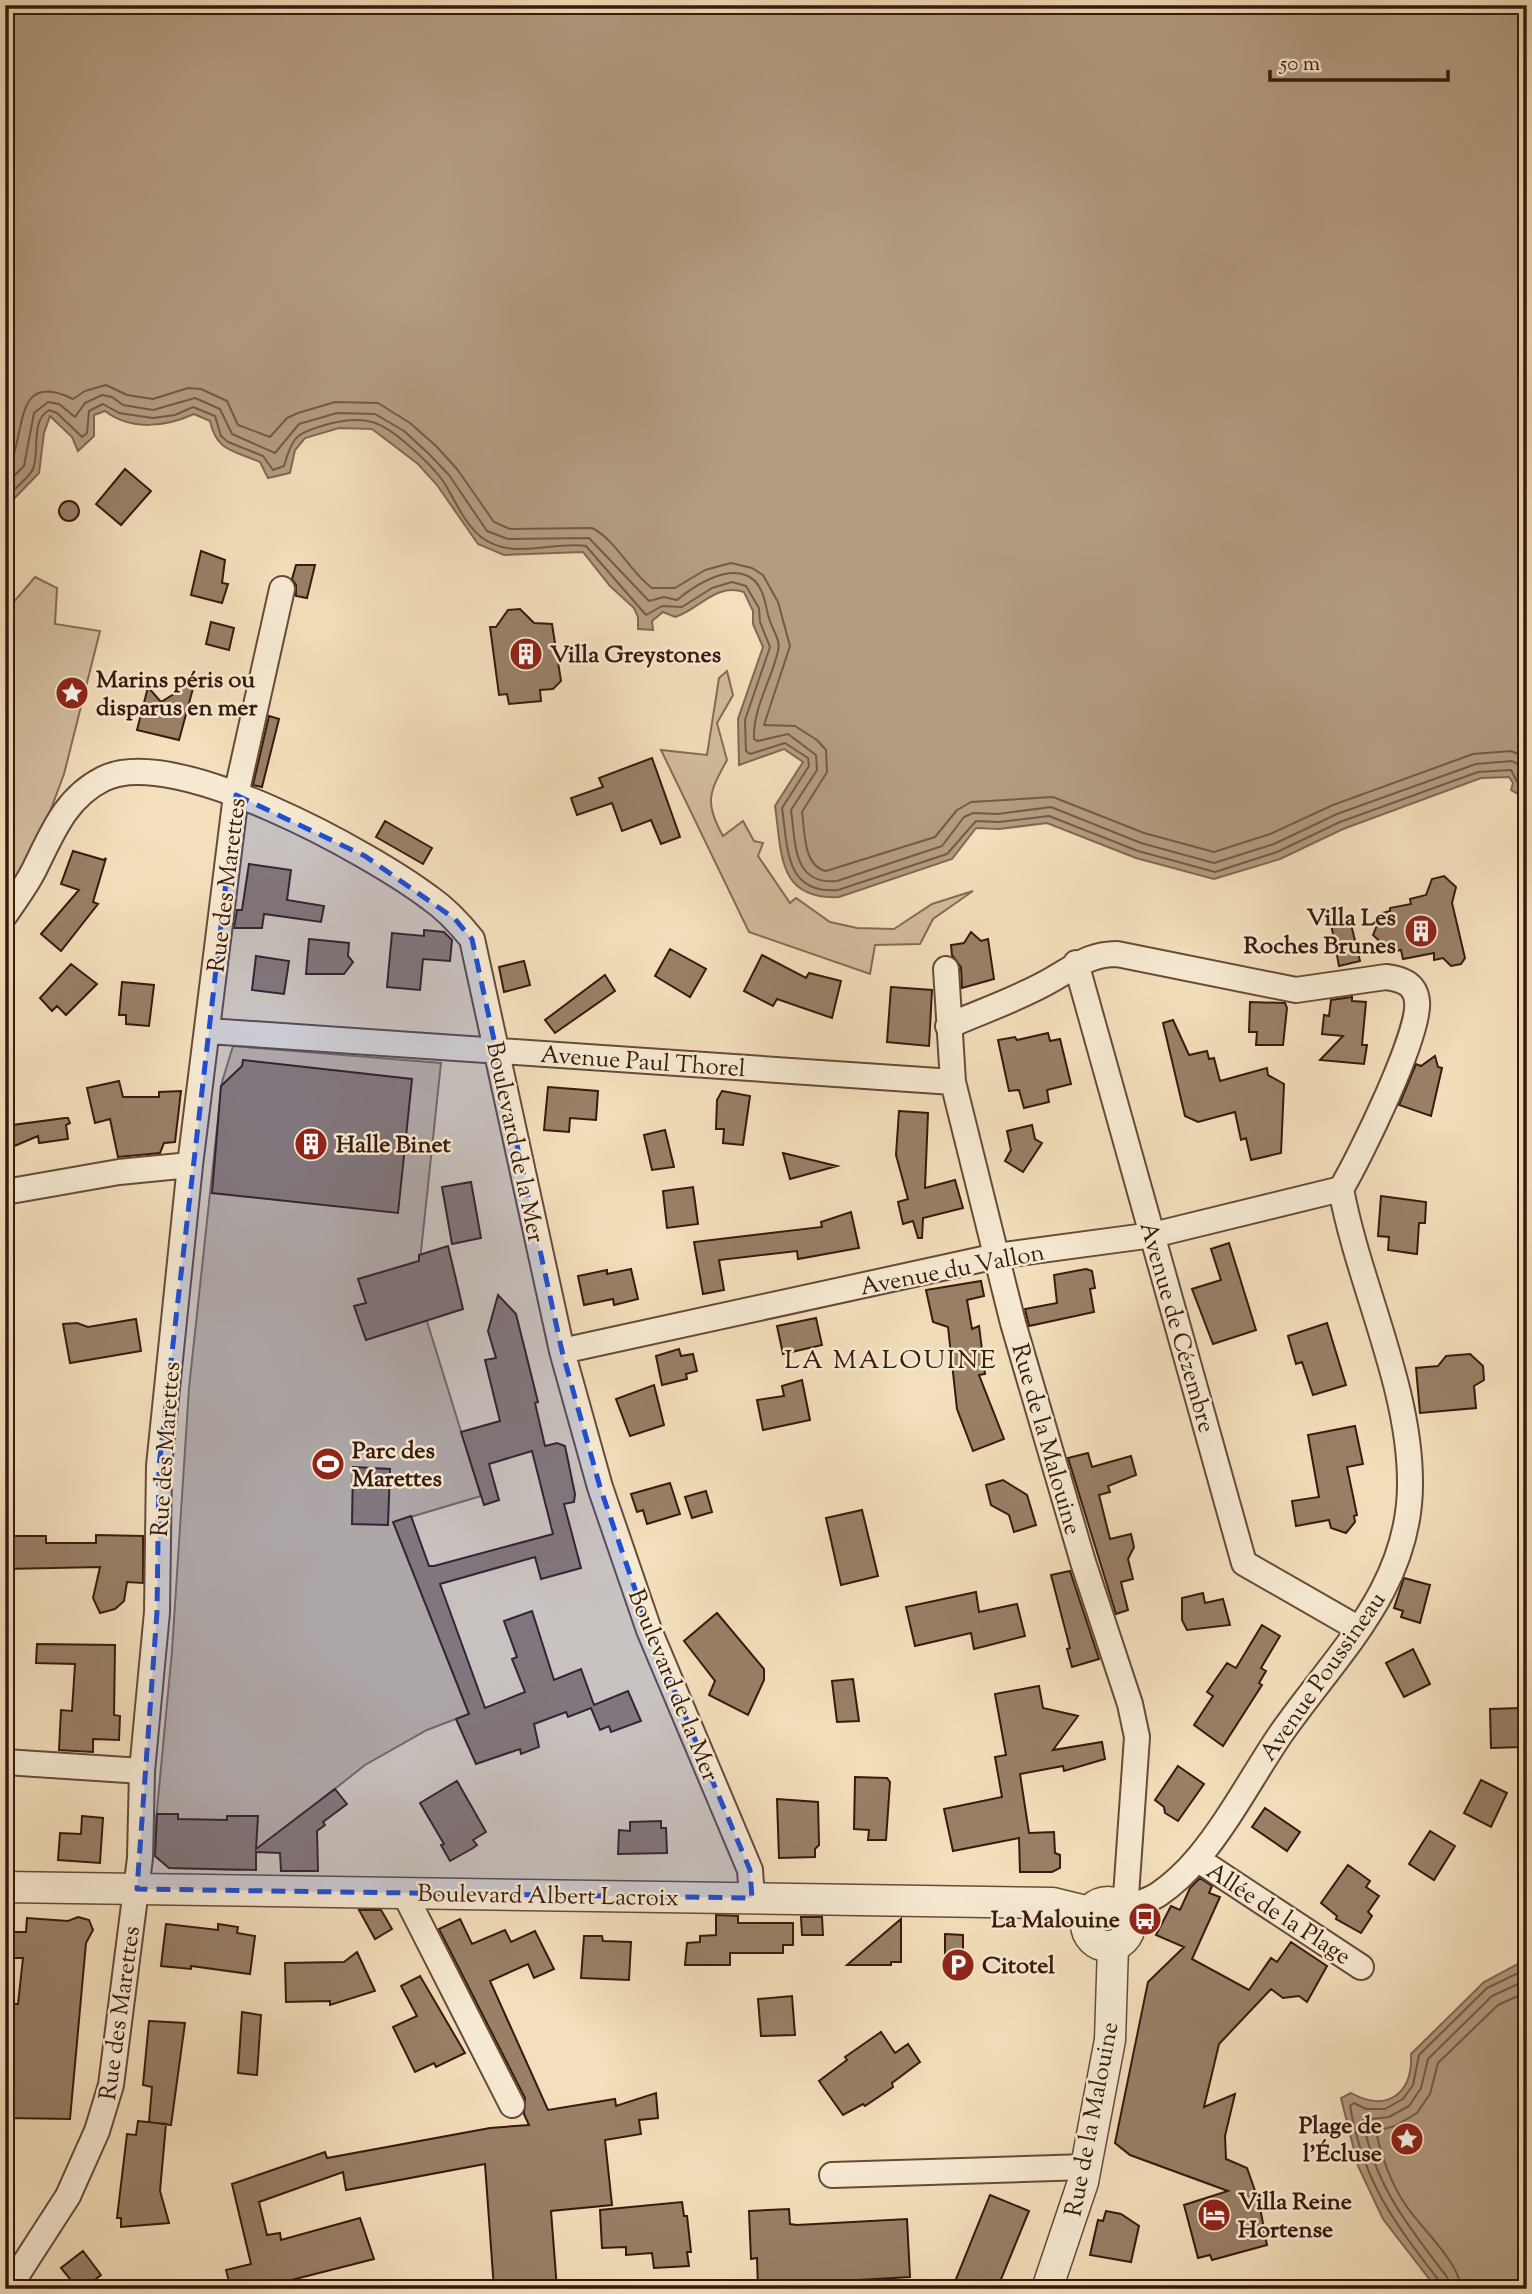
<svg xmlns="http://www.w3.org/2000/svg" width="1532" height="2294" font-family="'Sorts Mill Goudy',serif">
<rect width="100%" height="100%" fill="#f3dfbb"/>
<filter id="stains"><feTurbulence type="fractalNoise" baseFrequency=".00286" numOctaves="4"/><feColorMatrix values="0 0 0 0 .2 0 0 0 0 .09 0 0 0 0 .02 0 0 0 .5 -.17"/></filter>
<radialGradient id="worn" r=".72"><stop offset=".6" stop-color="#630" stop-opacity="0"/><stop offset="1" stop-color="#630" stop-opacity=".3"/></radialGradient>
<path fill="#d3bd9d" stroke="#866b55" stroke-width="2" d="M35 577 57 588 55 624 100 631 64 774 36 849 5 895V612Z
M727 671 733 695 717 723 727 760C709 793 704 802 723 836L743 821 754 841 763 843 758 856 790 903 796 898 830 922 857 928 894 929 932 904 973 891 933 919 920 944 875 945 870 974 749 932 661 750 707 755 719 678Z
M233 1046 441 1063 417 1289 481 1496 397 1521 400 1539 469 1714 427 1730 365 1765 240 1864V1870L169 1868 153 1852 172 1651 189 1388 222 1082Z"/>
<path fill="#b39c80" stroke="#826852" stroke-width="2" d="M5 5H1527V799L1511 790 1513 783 1509 777 1481 778 1343 829 1280 859 1214 879 1136 858 1047 823 999 829 976 828 952 859 839 897C777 900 782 853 775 806L803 762 784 749 739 765 738 719 763 647 753 624V611L744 592C717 582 698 610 675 617L663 612 652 621 653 630 638 629V617L634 608 610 586 583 552 504 555 478 544 437 485 418 464 372 429 339 428 305 438 295 450 290 473 268 478 260 462C233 450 217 452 210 421L194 414C165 427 131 431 105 411L94 415V436L78 451 72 437 50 416 44 433 39 473 5 508Z
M1527 1959V2289H1437L1383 2219 1358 2166 1341 2098 1351 2093C1387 2113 1413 2094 1411 2054L1484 1982Z"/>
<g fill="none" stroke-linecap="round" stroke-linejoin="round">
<path stroke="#765a46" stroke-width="2" d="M5 470C29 445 8 367 73 399L85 391 106 385 127 395 153 399 188 388 201 389 227 401 238 425 270 437 287 418 298 413 335 402 378 403 410 423 436 446 457 469 494 522 510 529 592 528C616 540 630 572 652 588H675L705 570 731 563 752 568 763 575 778 602 790 646 764 725 795 726 817 740 826 750 827 772 802 812C805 832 803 866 826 871L935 837 957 810 971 802 1053 797 1144 833 1214 852 1270 834 1333 805 1473 754 1511 751 1527 758
M5 485 24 466 34 413 48 402 59 404 75 417 85 403 102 395 112 397 123 405 153 410 195 398 220 409 232 434 275 453 299 424 337 413 375 414 404 431 429 454 449 475 487 531 508 539 589 538 649 601 664 597 677 600C695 585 733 560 755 581 766 593 765 608 770 621 773 631 781 640 778 651 771 682 753 707 754 739L758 741 788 734 816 755 817 770 791 810C796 843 792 885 837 881L942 846 964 817 973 813 998 814 1051 807 1141 843 1214 863 1274 844 1337 814 1476 764 1512 761 1521 766 1527 776
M5 498C13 490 28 479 33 469 40 452 30 421 49 410L57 413 82 437 87 433 89 411 103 404 119 413 153 418 175 415 193 407 215 416 221 436 228 442 263 456 273 470 284 466C292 437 296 433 325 425 339 421 358 418 372 422 393 427 434 467 445 484 455 501 465 524 481 537 512 561 552 541 586 546L646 615 662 606 682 607 712 588 732 582 746 586 759 608 760 622 770 647 745 720 746 751 750 754 785 743 808 758 809 766 782 808C788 849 785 894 838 890L947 854 976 821 999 822 1049 816 1138 851 1215 872 1277 852 1340 822 1478 772 1511 770 1520 787 1527 791
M1442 2289 1440 2282C1394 2222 1364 2184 1350 2106L1354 2103 1366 2109H1385L1403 2099 1413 2085 1419 2055 1487 1988 1527 1969
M1451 2289 1447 2277C1409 2227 1374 2185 1363 2120L1389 2117 1409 2106 1421 2088 1428 2059 1492 1996 1527 1980
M1461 2289C1460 2263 1422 2229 1407 2207 1392 2186 1381 2156 1376 2131L1395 2126 1417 2113 1430 2094 1438 2063 1498 2005 1527 1992"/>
</g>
<path fill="#998067" stroke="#38190d" stroke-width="2" d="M125 469 151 491 121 525 96 504Z
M59 511a10 10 0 1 1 20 0a10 10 0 1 1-20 0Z
M201 551 225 560 222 583 228 584 222 603 191 595Z
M296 565H315L307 598 296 596V585L292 579Z
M520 609 534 623 552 624 561 681 553 689 540 690 541 701 509 704 507 694 499 695 490 627H496L508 610Z
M211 622 234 628 229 650 206 644Z
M195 681 179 740 137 730 148 687 161 702Z
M269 716 279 719 262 787 253 785Z
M652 758 680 837 661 844 651 820 622 831 612 803 577 815 571 798 603 787 599 778Z
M385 821 432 848 423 864 376 837Z
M73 851 104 860 106 858 93 902 98 904 61 951 41 934 79 890 61 884Z
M249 864 291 870 287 900 324 906 321 922 264 914 262 928H234L237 910H242Z
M1444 876 1456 887 1452 903 1465 958 1461 964 1451 966 1443 958 1434 960V953L1403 959 1401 950 1391 952 1373 935 1382 913 1390 911V908L1411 904 1410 899 1426 895 1432 879Z
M1350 920 1360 961 1339 966 1331 924Z
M424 930 444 932 452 940 450 961 423 959 420 990 387 987 392 933 424 936Z
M971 932 981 941 988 939 994 979 962 988 961 967 952 955 951 945 964 943Z
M309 939 349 943 348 956 353 962 344 974H306Z
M670 949 706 969 690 997 655 976Z
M762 955 806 978 809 973 841 981 832 1018 777 999 773 1006 744 991Z
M256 956 289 961 284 994 252 990Z
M524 961 530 985 504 992 499 967Z
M71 964 97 984 66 1015 57 1006 52 1011 40 998Z
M605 975 615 991 555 1033 545 1020Z
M122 982 154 985 149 1026 126 1024V1015H119Z
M891 987 932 990 929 1046 887 1042Z
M1352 997V1001L1366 1002 1362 1045H1367L1364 1064 1320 1060 1343 1036 1322 1034 1324 1015 1329 1016 1331 1000Z
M1250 1002 1285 1003 1287 1008 1283 1045H1256L1257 1032H1249Z
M1173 1020 1189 1055 1207 1051 1209 1059 1214 1058 1220 1081 1267 1068 1268 1075 1284 1084 1281 1153 1251 1160 1246 1138 1241 1140 1235 1112 1198 1122 1185 1116 1163 1023Z
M1048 1033 1050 1041 1060 1039 1071 1084 1047 1090 1049 1102 1024 1108 1019 1090 1009 1091 998 1040 1015 1037 1017 1040Z
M1435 1056 1438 1067 1442 1068 1431 1116 1399 1105 1416 1064 1421 1066Z
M243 1060 412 1079 398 1213 212 1193 221 1086 242 1066Z
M119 1081 123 1097H159V1092L181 1091 175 1142 164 1143 160 1153 118 1157 110 1119 95 1123 87 1088Z
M548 1087 598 1091 596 1120 570 1118 569 1132 544 1130Z
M722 1091 750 1096 743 1145 723 1143 724 1129H716L717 1100Z
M899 1111 928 1113 925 1188 955 1180 963 1208 923 1218 922 1238H918L913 1221 903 1224 898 1202 908 1199 896 1155Z
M65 1118H68L70 1123 66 1125 68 1139 39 1143 38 1136 5 1150V1126Z
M1032 1125 1035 1139 1042 1143 1023 1172 1005 1161 1011 1150 1007 1131Z
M665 1130 674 1167 652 1170 644 1135Z
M783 1153 837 1166 790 1179Z
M471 1182 481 1238 452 1244 442 1187Z
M693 1187 698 1224 667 1228 663 1191Z
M1381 1196 1426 1202 1425 1223H1419L1417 1254 1388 1250 1389 1237 1378 1236Z
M851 1212 859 1248 798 1259 797 1251 719 1260 724 1290 703 1294 694 1242 822 1227 821 1222Z
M1229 1243 1256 1330 1213 1344 1192 1289 1221 1280 1211 1249Z
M448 1246 463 1309 366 1340 354 1306 366 1303 358 1279 419 1261V1255Z
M631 1269 638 1299 614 1305 613 1299 584 1305 578 1276 607 1270V1274Z
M1086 1269 1092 1271 1095 1288 1090 1289 1094 1312 1029 1326 1025 1309 1057 1303 1054 1275Z
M981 1281 984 1296 967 1300 972 1329 979 1326 985 1374 979 1375 1004 1439 973 1451 957 1409 948 1327 933 1322 926 1290Z
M498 1295 516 1314 538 1402 535 1403 545 1446 557 1443 565 1446 575 1494 574 1502 564 1504 581 1568 541 1579 535 1557 440 1584 485 1708 525 1692 512 1659 517 1657 504 1621 532 1611 554 1680 581 1669 594 1705 628 1691 641 1721 611 1732 609 1726 600 1730 591 1708 568 1717 566 1712 534 1724 539 1747 521 1754 520 1749 476 1764 456 1719 469 1714 393 1522 411 1516 429 1566H434L553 1534 532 1451 489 1464 499 1500 484 1505 461 1432 500 1421 485 1360 496 1358 488 1331Z
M816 1318 822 1345 783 1354 777 1326Z
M136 1319 141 1351 70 1363 63 1324 77 1323 88 1327Z
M1327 1323 1346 1385 1313 1395 1302 1362 1296 1364 1288 1336Z
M679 1349 681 1356 693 1354 697 1371 686 1374 687 1379 662 1385 656 1356Z
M1470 1354 1483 1366 1484 1380 1474 1386 1476 1408 1420 1413 1416 1368 1438 1366 1446 1356Z
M802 1380 810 1420 763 1430 757 1400 784 1396 782 1386Z
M654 1385 664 1425 630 1436 616 1399Z
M1355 1426 1363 1464 1347 1467 1357 1515 1354 1516 1355 1522 1346 1533 1331 1528 1329 1520 1296 1526 1292 1501 1319 1497 1308 1435Z
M1088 1453 1092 1467 1131 1456 1136 1475 1108 1486 1110 1492 1099 1495 1110 1539 1131 1534 1134 1547 1128 1559 1133 1579 1121 1582 1128 1610 1116 1614 1068 1458Z
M353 1467 390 1469 388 1525 352 1524Z
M1003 1480 1027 1495 1036 1525 1014 1532 1009 1515 991 1505 986 1485Z
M670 1483 680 1514 647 1524 643 1510 637 1512 631 1494Z
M706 1491 712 1512 692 1518 685 1497Z
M862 1510 878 1576 841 1585 826 1518Z
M96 1535 143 1536V1583L127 1582 124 1601 115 1609 100 1613 93 1598 100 1567 5 1569V1536H46V1543H96Z
M1070 1571 1099 1659 1072 1667 1067 1649 1070 1648 1051 1575Z
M1404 1578 1430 1585 1420 1623 1401 1617 1403 1611 1394 1608Z
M976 1592 979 1612 1017 1604 1025 1636 974 1649 971 1633 915 1646 906 1607Z
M1203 1593 1205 1603 1223 1599 1230 1625 1187 1630 1182 1620V1598Z
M717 1613 764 1669V1680L748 1715 709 1695 715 1681 684 1641Z
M1262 1625 1280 1636 1261 1668 1266 1671 1259 1683 1262 1685 1223 1746 1194 1725 1213 1696 1207 1692 1227 1663 1236 1668Z
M37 1644 115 1645 114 1715 120 1716 119 1740 93 1739V1752L59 1750 61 1710 72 1711 75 1664 36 1663Z
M1413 1649 1430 1684 1404 1697 1386 1663Z
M853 1679 859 1721 837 1722 832 1681Z
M1039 1686 1043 1708 1078 1716 1053 1750 1102 1742 1105 1759 1064 1771 1063 1766 1020 1774 1029 1833 1054 1832 1055 1853 1060 1855V1868L1052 1872H1020L1019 1838 953 1851 944 1809 1002 1797 995 1757 1006 1755 995 1694Z
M1520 1708 1522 1747 1491 1748 1490 1709Z
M1178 1766 1204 1784 1178 1821 1165 1813 1164 1807 1155 1800Z
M855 1777 887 1778 890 1782 886 1840H868L869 1830 854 1829Z
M1481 1780 1507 1793 1491 1827 1464 1813Z
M457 1781 486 1832 473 1840 477 1845 473 1848 450 1861 441 1845 444 1844 420 1803Z
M335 1789 347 1804 323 1822 325 1825 317 1831 318 1871H281L280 1853 256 1852V1870L169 1868 155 1856 157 1814H178V1819L227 1820V1816H258L256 1849Z
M777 1799 818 1802 819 1845 815 1849V1857L779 1858Z
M1265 1808 1300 1832 1287 1851 1252 1827Z
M82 1816 103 1818 100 1863 58 1860 60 1833 81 1834Z
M661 1821V1828H666L667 1853 618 1854 619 1830 630 1831V1822Z
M1430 1831 1455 1846 1434 1880 1409 1864Z
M1348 1865 1370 1881 1366 1887 1379 1896 1368 1912 1372 1916 1361 1933 1336 1919 1337 1916 1321 1903Z
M1200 1878 1212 1886 1209 1893 1220 1897 1192 1959 1249 1990 1271 1958 1277 1962 1291 1942 1327 1966 1307 2002 1299 1996 1283 1998 1271 1989 1219 2044 1204 2107 1235 2094 1225 2136 1226 2159 1247 2168 1259 2202 1267 2245 1212 2260 1210 2255 1198 2258 1184 2205 1228 2191 1130 2155 1115 2143 1148 1982 1184 1947 1156 1935 1171 1906 1180 1910 1190 1888Z
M359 1910H381L392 1929 375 1939Z
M716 1915 738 1916V1923H793V1945H783V1953H730V1965H685L687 1943 700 1942V1936L716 1935Z
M78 1917 89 1920 93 1930 86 1943 70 2119 5 2118V2076H9L13 2023H8L9 2004H18L23 1958H5V1932H26L27 1918 68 1921Z
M801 1917H822L823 1935H802Z
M460 1919 472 1944 505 1930 511 1942 535 1931 554 1969 534 1978 528 1964 490 1981 548 2110 615 2099 616 2106 656 2093 658 2118 639 2120 641 2134 605 2140 612 2205 551 2211 557 2289H494L485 2164 346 2190 343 2172 259 2202 267 2235 280 2233 281 2240 360 2218 374 2259 256 2289H231L226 2270 251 2264 232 2184 325 2152 327 2158 490 2128 529 2125 524 2114 525 2098 439 1929Z
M901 1919V1962H891V1965H847Z
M166 1924 218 1930V1924L238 1927 237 1933 255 1936 250 1974 191 1966V1969L161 1966Z
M945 1934 963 1935V1971H945Z
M584 1936H602L603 1941 631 1942 629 1980 581 1978Z
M357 1952 375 1991 330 2005V2001L286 2002 285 1963 344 1962Z
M420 1976 465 2053 436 2067 434 2063 415 2072 393 2027 417 2016 401 1986Z
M792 1996 795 2035 761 2036 758 1999Z
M242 2012 261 2015 257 2075 238 2073Z
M149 2021 185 2023 171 2125 149 2122 152 2087 143 2085Z
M881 2032 895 2053 908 2044 920 2062 892 2083 893 2087 865 2106 863 2104 843 2115 819 2081 847 2060 845 2057Z
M138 2121 166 2124 160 2191 169 2223 121 2227V2218H117L127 2134 136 2135Z
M990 2195 1029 2211 997 2289H952Z
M682 2202 684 2216H687L691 2252H687L689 2266 654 2268 652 2253 626 2255V2247L602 2248 600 2210Z
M789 2209 790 2224 797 2225 907 2219 910 2277 825 2282V2288L758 2289 757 2258 751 2259 749 2211Z
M1106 2211 1121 2214 1139 2226 1131 2262 1090 2255 1098 2220 1103 2221Z
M83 2251 101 2275 83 2289H78L61 2268Z"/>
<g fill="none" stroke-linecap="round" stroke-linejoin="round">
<defs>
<path id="minor" d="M5 915C15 900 26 886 34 870 52 834 65 798 103 779 173 743 372 854 430 898 446 909 459 923 472 939L562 1351 600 1487 649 1630 750 1870 752 1898
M1076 963 1244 1563 1359 1629
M946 969 953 1082 1013 1323 1083 1562 1130 1704 1137 1737 1126 1896 1120 1905
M948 1026C982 1011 1021 998 1053 979 1076 966 1090 954 1117 954L1296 990 1386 977C1401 979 1415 983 1417 1001 1421 1033 1360 1157 1341 1189
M208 1031 953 1082
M5 1192 119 1172 190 1165
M562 1351 997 1256 1153 1235 1341 1189
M5 1762 142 1771
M1197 1859 1361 1967
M404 1893 512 2105
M1126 1911C1136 1903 1149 1901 1159 1894 1172 1885 1187 1871 1198 1858 1229 1821 1253 1775 1280 1735 1336 1654 1411 1588 1410 1482 1410 1386 1359 1285 1341 1189
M832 2175 1086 2167
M8 2289 68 2196 97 2131 111 2085 140 1858 142 1771 157 1612 159 1466 190 1165 236 795 282 589"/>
<path id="tertiary" d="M5 1887 1053 1903 1090 1912
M1086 1924a22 22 0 1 1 44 0a22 22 0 1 1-44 0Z
M1047 2289 1083 2182 1110 2040 1113 1946"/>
</defs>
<use href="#minor" stroke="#674a38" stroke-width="28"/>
<use href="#tertiary" stroke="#674a38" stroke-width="33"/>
<use href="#minor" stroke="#f7ead3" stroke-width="24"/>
<use href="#tertiary" stroke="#f7ead3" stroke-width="30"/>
</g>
<path fill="#1d4ed8" fill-opacity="0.2" stroke="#1d4ed8" stroke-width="5" stroke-dasharray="14 9" stroke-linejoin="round" d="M236 795 365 856 455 919 472 939 562 1351 600 1487 649 1630 750 1870 752 1898 137 1889 157 1612 159 1466Z"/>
<defs>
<symbol id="building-disc" viewBox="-11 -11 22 22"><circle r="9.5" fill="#8f2418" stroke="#f7ead3"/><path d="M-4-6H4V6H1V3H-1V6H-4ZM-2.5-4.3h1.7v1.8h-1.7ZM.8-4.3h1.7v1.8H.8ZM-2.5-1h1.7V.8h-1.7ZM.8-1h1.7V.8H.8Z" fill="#fff"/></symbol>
<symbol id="sight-disc" viewBox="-11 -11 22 22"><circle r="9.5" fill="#8f2418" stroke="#f7ead3"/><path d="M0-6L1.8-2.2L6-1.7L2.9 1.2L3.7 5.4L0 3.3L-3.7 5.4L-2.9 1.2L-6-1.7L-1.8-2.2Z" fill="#fff"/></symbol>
<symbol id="stadium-disc" viewBox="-11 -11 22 22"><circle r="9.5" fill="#8f2418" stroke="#f7ead3"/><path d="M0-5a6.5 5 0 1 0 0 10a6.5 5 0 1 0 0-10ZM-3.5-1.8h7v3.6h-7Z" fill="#fff"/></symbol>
<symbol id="bus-disc" viewBox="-11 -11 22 22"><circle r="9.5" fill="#8f2418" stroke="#f7ead3"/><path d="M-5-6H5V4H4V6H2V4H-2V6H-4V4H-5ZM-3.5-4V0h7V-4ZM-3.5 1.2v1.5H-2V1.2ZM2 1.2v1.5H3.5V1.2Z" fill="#fff"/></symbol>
<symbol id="parking-disc" viewBox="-11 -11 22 22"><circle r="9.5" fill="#8f2418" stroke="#f7ead3"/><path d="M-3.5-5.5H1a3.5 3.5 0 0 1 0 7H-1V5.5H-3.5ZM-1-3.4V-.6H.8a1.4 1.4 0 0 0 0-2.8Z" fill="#fff"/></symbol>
<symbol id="hotel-disc" viewBox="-11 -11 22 22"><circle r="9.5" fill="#8f2418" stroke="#f7ead3"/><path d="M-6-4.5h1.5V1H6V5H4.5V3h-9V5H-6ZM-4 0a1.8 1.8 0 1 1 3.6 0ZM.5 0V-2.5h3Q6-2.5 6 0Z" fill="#fff"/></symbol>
</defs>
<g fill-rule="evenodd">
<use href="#building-disc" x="507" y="635" width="38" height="38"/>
<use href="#sight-disc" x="53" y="674" width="38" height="38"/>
<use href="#building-disc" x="1402" y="912" width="38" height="38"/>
<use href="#building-disc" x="292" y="1125" width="38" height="38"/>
<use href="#stadium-disc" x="309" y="1445" width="38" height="38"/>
<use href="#bus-disc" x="1126" y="1900" width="38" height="38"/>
<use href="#parking-disc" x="939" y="1946" width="38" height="38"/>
<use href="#sight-disc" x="1388" y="2120" width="38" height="38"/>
<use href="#hotel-disc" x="1195" y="2196" width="38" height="38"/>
</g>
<g text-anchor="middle" stroke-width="5" stroke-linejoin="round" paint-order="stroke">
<g font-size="24" font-weight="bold" fill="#38190d" stroke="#f7ead3" text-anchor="start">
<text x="550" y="662">Villa Greystones</text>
<text x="96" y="687">Marins péris ou<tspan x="96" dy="28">disparus en mer</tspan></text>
<text x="1396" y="925" text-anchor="end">Villa Les<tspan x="1396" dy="28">Roches Brunes</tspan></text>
<text x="336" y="1152">Halle Binet</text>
<text x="352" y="1458">Parc des<tspan x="352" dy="28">Marettes</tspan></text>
<text x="1120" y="1927" text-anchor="end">La Malouine</text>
<text x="982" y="1973">Citotel</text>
<text x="1382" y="2133" text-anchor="end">Plage de<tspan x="1382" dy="28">l'Écluse</tspan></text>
<text x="1238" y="2209">Villa Reine<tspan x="1238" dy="28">Hortense</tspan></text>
</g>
<g font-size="24" fill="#38190d" stroke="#f7ead3">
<text transform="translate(226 885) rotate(-83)" y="8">Rue des Marettes</text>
<text transform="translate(643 1061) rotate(4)" y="8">Avenue Paul Thorel</text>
<text transform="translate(516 1142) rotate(78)" y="8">Boulevard de la Mer</text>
<text transform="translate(952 1269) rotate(-11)" y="8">Avenue du Vallon</text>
<text transform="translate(1178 1327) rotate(74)" y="8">Avenue de Cézembre</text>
<text transform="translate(1047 1439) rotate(74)" y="8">Rue de la Malouine</text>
<text transform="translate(165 1449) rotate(-86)" y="8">Rue des Marettes</text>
<text transform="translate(1322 1676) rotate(-55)" y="8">Avenue Poussineau</text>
<text transform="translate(674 1685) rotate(68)" y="8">Boulevard de la Mer</text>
<text transform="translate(548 1895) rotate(1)" y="8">Boulevard Albert Lacroix</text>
<text transform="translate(1279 1913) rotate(33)" y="8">Allée de la Plage</text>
<text transform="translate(119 2013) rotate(-82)" y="8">Rue des Marettes</text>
<text transform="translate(1091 2119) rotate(-79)" y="8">Rue de la Malouine</text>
</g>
<g font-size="26" letter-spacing="2" fill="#38190d" stroke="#f7ead3">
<text x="891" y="1368">LA MALOUINE</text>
</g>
</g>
<rect width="1532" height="2294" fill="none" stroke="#f3dfbb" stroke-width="28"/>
<rect x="7" y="7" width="1518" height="2280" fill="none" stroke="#38190d" stroke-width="3.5"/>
<rect x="14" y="14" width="1504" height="2266" fill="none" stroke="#38190d" stroke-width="2"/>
<path d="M1270 70v10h178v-10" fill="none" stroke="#38190d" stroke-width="3.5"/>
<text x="1280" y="70" font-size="21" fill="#38190d" stroke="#f7ead3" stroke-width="5" paint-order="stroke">50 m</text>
<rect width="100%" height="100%" filter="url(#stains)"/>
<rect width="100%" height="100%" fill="url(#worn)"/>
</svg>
